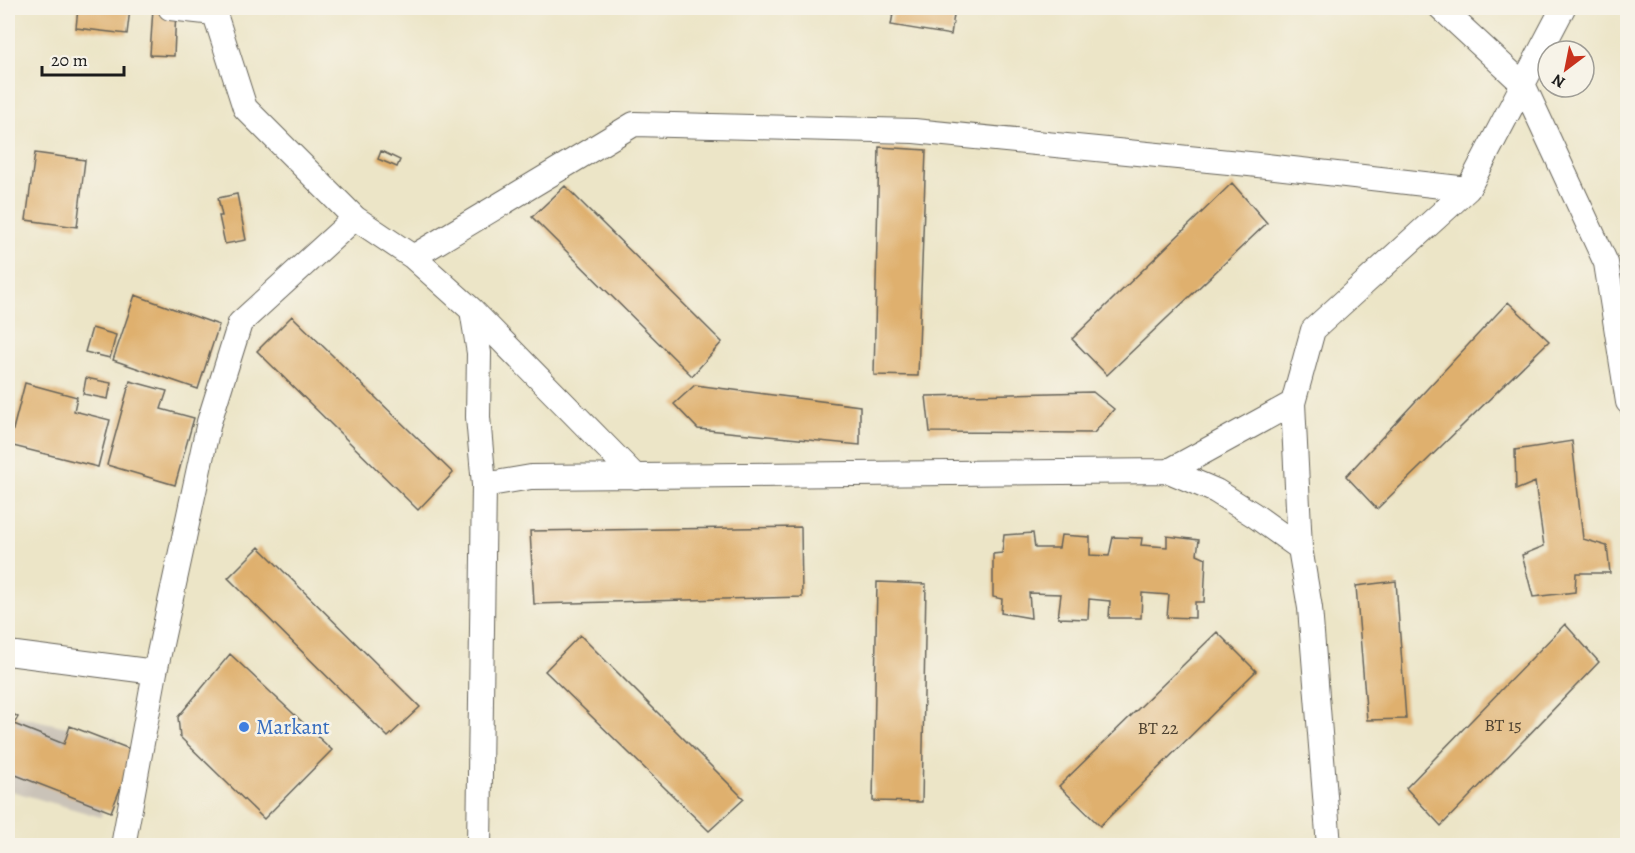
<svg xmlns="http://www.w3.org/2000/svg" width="1635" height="853" font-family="Alegreya,serif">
<rect width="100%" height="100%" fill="#f7f3e8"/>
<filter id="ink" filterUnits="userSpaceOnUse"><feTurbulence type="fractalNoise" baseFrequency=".0167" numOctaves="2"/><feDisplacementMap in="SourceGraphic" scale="12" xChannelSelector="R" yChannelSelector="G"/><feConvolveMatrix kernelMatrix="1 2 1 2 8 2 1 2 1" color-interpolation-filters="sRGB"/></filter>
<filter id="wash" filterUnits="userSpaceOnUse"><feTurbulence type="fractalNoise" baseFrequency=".008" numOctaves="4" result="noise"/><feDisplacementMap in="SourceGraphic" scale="24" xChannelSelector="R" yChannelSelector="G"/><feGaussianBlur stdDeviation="1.35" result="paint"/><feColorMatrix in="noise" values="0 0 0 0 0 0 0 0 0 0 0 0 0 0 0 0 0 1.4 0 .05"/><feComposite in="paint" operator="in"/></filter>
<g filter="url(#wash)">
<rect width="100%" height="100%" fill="#ece5c7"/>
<path fill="#cac3b8" d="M8 714 117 738 101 817 8 790Z"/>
<g id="blocks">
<path fill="#dfb06e" d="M78 8 130 9 127 34 76 28Z
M153 8 176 9 174 56 150 55Z
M894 8H955L951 35 891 25Z
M879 147 926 150 918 376 874 375Z
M381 151 400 160 397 167 378 159Z
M35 153 85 160 77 227 26 220Z
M1232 183 1267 223 1107 375 1072 339Z
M565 186 722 342 692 376 532 217Z
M237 194 246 240 225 244 219 216H222L218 198Z
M135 295 219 325 198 389 113 360Z
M1508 302 1549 341 1377 509 1346 476Z
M292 316 453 473 418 510 257 351Z
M92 328 116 335 110 358 85 352Z
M86 378 111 383 108 399 83 394Z
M130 381 167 391 161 409 194 418 175 485 107 465Z
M25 383 77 397 74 411 110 420 98 467 9 445Z
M695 385 860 406V445L698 429 674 404Z
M1093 392 1114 409 1094 433 930 432 926 396Z
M1572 441 1583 539 1607 546 1610 573H1576L1575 592 1533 597 1522 555 1544 546 1535 482 1516 490 1515 450Z
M801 527 802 597 534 604 530 531Z
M1033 533 1035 548H1059L1061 535 1090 537V555L1109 556 1113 537 1142 538 1141 545 1167 547V536L1199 540 1197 554 1206 558 1204 602H1195V618L1167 617 1169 595 1142 593 1141 618H1109L1110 601 1089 599 1088 619 1058 618 1061 594 1029 593 1031 618 1001 613 1002 599 993 597V554L1002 553 1004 535Z
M259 547 420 707 388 737 228 578Z
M1396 581 1406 719 1367 720 1356 586Z
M877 582 926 584 922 802 873 801Z
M1565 624 1599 662 1441 826 1406 788Z
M1217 632 1256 671 1100 826 1059 786Z
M580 635 744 799 709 831 545 671Z
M230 654 332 750 264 819 180 737 178 717Z
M8 711 18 717 14 724 64 744 70 726 135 751 111 812 8 772Z"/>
</g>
</g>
<g filter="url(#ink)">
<use href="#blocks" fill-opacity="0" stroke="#656258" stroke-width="1.5"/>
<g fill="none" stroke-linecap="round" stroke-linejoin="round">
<defs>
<path id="minor" d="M170 8 214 13
M213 8 245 108 355 218
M1441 8 1523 84 1606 263 1628 402
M413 257 472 310 479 353 478 417 484 485 531 477 1169 471 1216 491 1254 515 1300 548 1310 608 1329 846
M472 310 636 477
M1169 471 1293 403
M1300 548 1293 403 1313 330 1468 189 1563 8
M8 653 155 672
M123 846 155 672 209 422 240 323 355 218 413 257 634 124 914 131 1249 164 1468 189
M479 846 484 485"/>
</defs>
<use href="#minor" stroke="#656258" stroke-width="26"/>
<use href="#minor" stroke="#fff" stroke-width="24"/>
</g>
</g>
<circle fill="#3f7fe0" stroke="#f7f3e8" stroke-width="2" cx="244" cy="727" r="6"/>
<g text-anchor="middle" stroke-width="5" stroke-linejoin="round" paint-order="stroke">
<g font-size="18" fill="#4d4130">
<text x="1503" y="731">BT 15</text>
<text x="1158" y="734">BT 22</text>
</g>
<g font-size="21" fill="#366cbe" stroke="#f7f3e8" text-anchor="start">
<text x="256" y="734">Markant</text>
</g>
</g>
<rect width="1635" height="853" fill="none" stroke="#f7f3e8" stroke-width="30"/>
<g transform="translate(1566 69) rotate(212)"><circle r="28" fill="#f7f3e8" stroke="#9f9d96" stroke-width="1.5"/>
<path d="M0-4.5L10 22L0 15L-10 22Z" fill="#c8321e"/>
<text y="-9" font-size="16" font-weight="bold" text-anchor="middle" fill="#1c1c1c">N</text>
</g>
<path d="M42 66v9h82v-9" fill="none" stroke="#1c1c1c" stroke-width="3"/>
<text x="51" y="66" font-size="18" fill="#1c1c1c" stroke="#f7f3e8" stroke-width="4.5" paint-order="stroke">20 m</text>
</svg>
